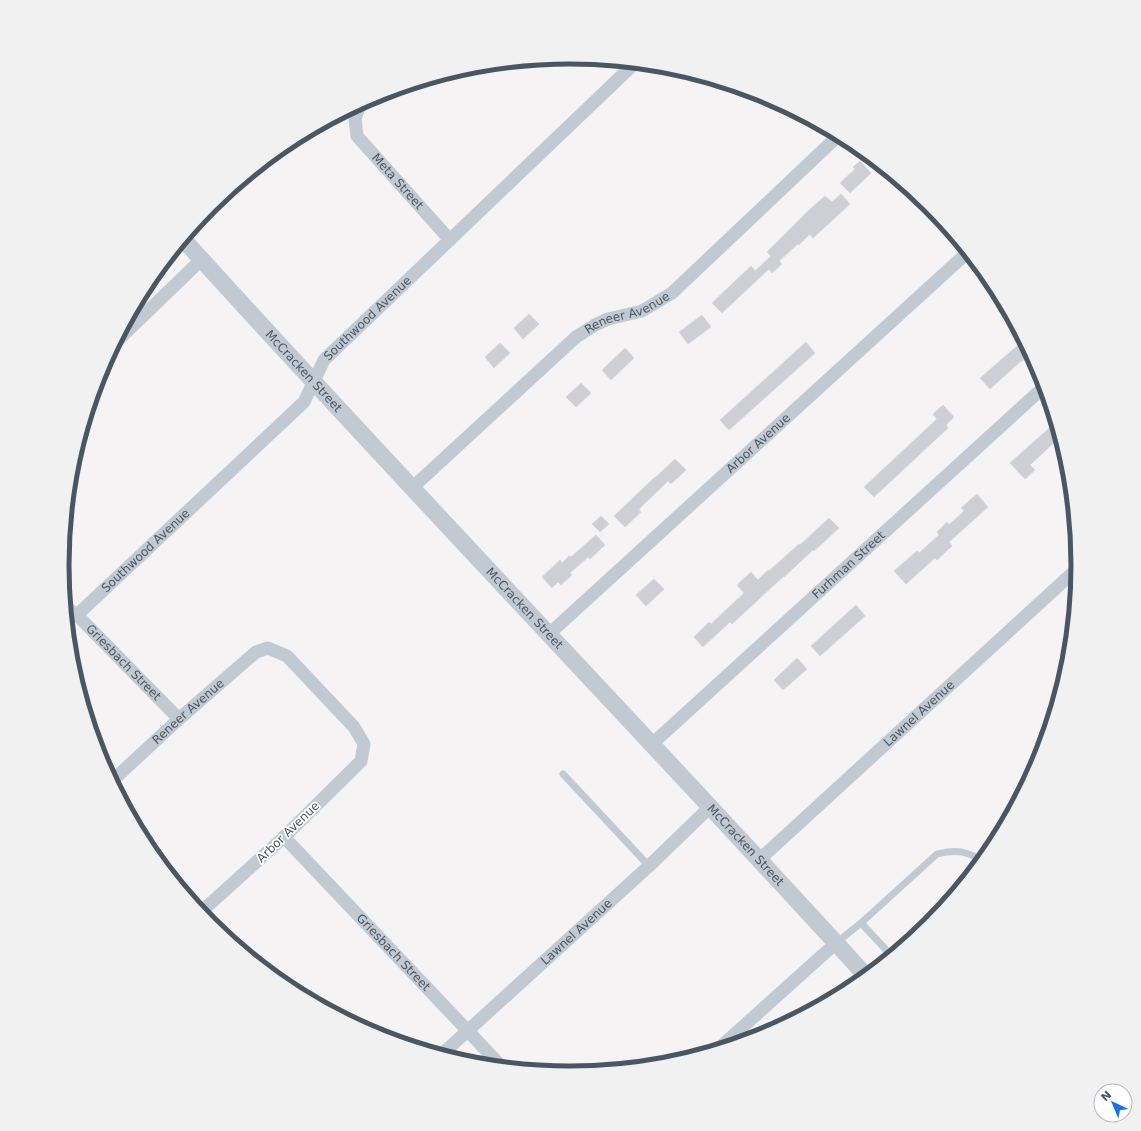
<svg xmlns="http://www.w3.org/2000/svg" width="1141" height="1131" font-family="'DejaVu Sans',sans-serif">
<rect width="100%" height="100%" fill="#f5f3f3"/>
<path fill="#cdcfd5" stroke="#d7d9de" d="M860 161 871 173 850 193 840 183 855 169 853 167Z
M841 194 850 204 813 238 810 234 799 245 798 244 779 261 782 264 772 273 769 269 722 313 712 303 751 266 755 271 771 256 767 252 809 210 825 196 832 202Z
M529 314 539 324 523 339 514 328Z
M702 315 711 327 688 344 679 332Z
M1024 340 1031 353 1021 362V361L990 389 980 378Z
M806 342 815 353 729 430 720 420Z
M500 343 510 353 494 368 485 357Z
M625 348 634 358 611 380 602 370Z
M581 383 591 393 576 407 566 397Z
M943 405 954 417 946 425 948 428 874 497 864 487 937 419 933 414Z
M1056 422 1060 437 1030 465 1035 470 1025 479 1010 463Z
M675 459 686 470 671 484 668 481 639 509 641 512 625 527 614 516 655 477H656Z
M977 494 988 507 949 542 952 546 937 560 935 558 906 584 894 571 917 551 919 553 939 535 937 532 947 522 949 525 964 511 961 508Z
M601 516 609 524 600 532 592 524Z
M829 518 839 528 814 551 813 550 784 577V576L732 624 730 622 703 647 694 637 709 622 711 624 744 593 737 585 751 572 758 580 768 570 769 571 799 544 800 545Z
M596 535 605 545 590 559 588 557 570 573 572 575 561 585 558 582 552 588 542 577 560 560 562 563 569 556 571 557Z
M654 579 664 589 646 606 636 595Z
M856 605 865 616 820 656 811 646Z
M797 658 807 669 783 690 774 680Z"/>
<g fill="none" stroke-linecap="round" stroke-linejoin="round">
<path stroke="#c1cad2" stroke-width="7" d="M563 774 649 866
M861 923 937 854C955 849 967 851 983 861
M836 943 861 923 892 956"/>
<g stroke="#c1cad2" stroke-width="13">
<path id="s1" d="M360 104 355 119 357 136 450 240"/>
<path d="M117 341 202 259"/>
<path id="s2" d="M412 488 576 337 595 325 608 319 642 311 672 293 839 135"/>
<path id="s3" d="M66 607 77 615 179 719"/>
<path id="s4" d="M77 615 304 402 324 360 635 63"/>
<path id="s5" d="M549 634 968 252"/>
<path id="s6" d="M652 744 1045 386"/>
<path id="s7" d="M112 781 179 719 256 652 268 648 287 656 354 727 364 744 361 761 284 837 201 912"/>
<path id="s8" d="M284 837 502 1067"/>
<path id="s9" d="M759 860 1079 567"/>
<path d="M717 1050 836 943"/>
<path id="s10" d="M441 1055 649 866 710 807"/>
</g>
<path stroke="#c1cad2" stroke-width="17" id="s11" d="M183 239C408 488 641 729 867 977"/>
</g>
<g text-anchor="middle" stroke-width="3.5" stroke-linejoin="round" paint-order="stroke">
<g font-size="12" fill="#4a5661" stroke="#fff">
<text dy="4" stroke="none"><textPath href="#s1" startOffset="94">Meta Street</textPath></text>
<text dy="4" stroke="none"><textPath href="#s2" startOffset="280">Reneer Avenue</textPath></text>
<text dy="4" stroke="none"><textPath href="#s4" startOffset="418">Southwood Avenue</textPath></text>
<text dy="4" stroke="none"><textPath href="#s11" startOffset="179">McCracken Street</textPath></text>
<text dy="4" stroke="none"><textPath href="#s5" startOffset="283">Arbor Avenue</textPath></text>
<text dy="4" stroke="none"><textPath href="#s4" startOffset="94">Southwood Avenue</textPath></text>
<text dy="4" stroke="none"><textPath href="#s6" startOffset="266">Furhman Street</textPath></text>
<text dy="4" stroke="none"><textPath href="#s11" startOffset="503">McCracken Street</textPath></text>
<text dy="4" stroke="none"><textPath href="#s3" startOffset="80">Griesbach Street</textPath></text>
<text dy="4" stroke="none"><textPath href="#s7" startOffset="103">Reneer Avenue</textPath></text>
<text dy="4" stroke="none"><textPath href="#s9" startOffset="217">Lawnel Avenue</textPath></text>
<text transform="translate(288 832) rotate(-44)" y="4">Arbor Avenue</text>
<text dy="4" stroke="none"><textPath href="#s11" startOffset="827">McCracken Street</textPath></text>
<text dy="4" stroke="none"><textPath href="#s10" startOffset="183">Lawnel Avenue</textPath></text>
<text dy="4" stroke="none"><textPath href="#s8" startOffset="159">Griesbach Street</textPath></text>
</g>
</g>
<path d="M0 0H1141V1131H0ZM69 565a501 501 0 1 1 1002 0a501 501 0 1 1-1002 0Z" fill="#f1f1f2" fill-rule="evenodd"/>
<path fill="none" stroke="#4a5661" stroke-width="5" d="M69 565a501 501 0 1 1 1002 0a501 501 0 1 1-1002 0Z"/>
<g transform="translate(1113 1103) rotate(316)"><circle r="19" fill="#ffffff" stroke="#b7bbc0"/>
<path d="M0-3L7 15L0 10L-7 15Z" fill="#1a73e8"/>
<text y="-6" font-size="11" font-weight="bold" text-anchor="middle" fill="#4a5661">N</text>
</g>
</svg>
